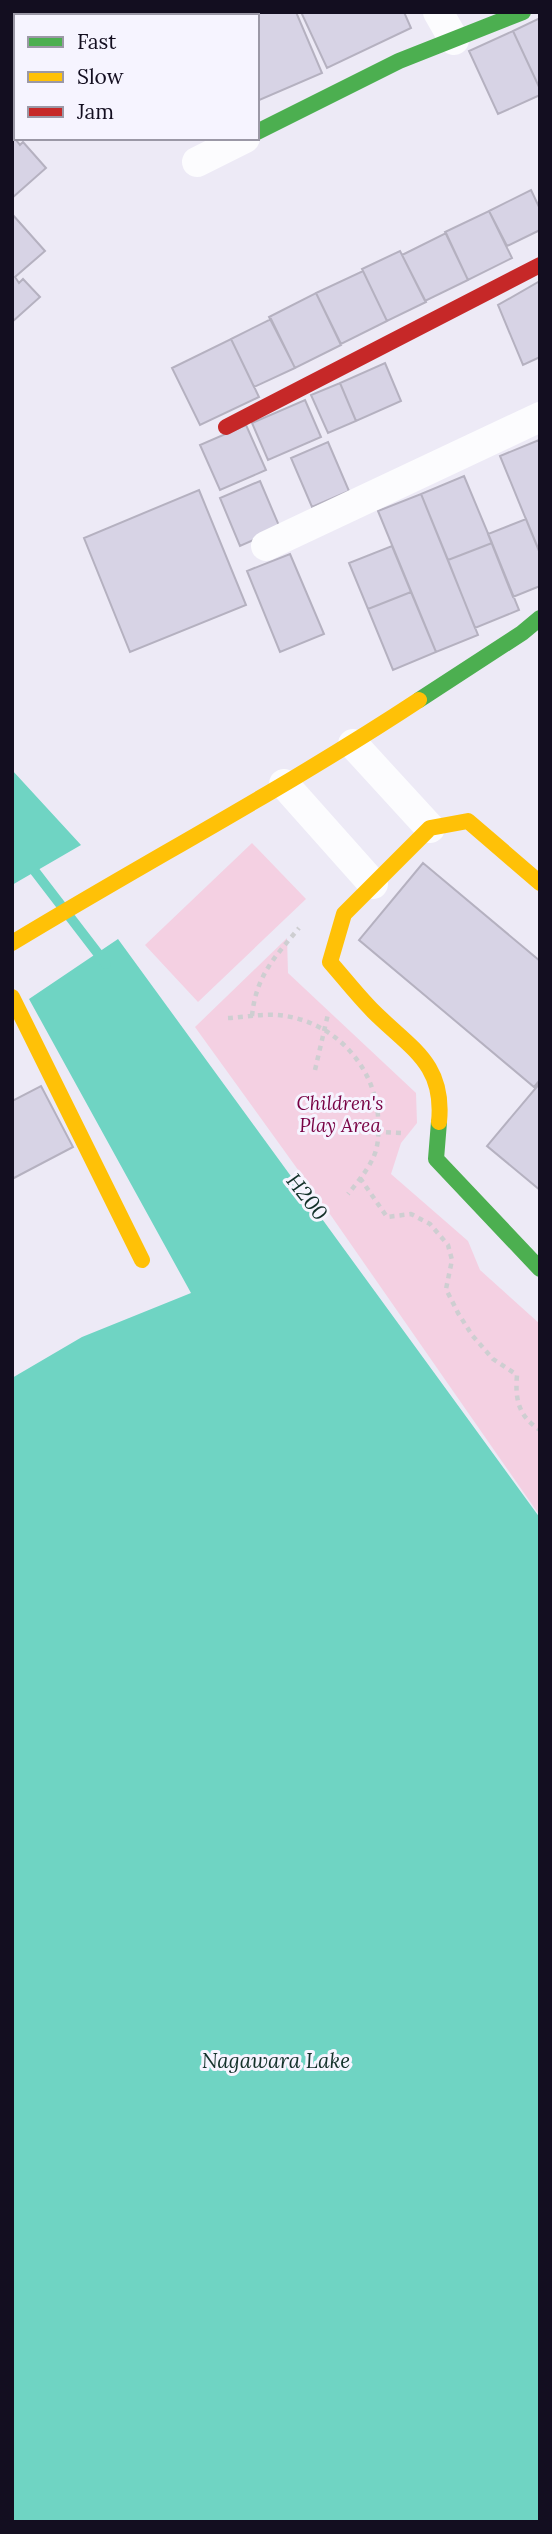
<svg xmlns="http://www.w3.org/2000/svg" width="552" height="2534" font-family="Lora,serif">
<rect width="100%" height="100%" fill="#edeaf6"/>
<path fill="#f4d0e2" d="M252 843 306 899 198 1002 145 945Z
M287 938 288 973 416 1093 417 1123 401 1143 391 1174 468 1241 480 1270 540 1324V1516L332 1217 195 1027Z"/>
<path fill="#6fd4c3" d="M12 770 81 845 12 885Z
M118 939 540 1518V2522H12V1378L82 1337 191 1293 29 999Z"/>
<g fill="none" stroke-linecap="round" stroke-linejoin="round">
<path stroke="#6fd4c3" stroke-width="10" d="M12 846 27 861 106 964"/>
</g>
<path fill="#d7d3e5" stroke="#b5b1c0" stroke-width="2" d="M119 12H296L322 73 257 101V16H111Z
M301 12H404L411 28 327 68Z
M540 18V89L513 31Z
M513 31 540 89V95L498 114 469 51Z
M12 115 16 119V133L13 136 20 145 23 142 46 168 12 198Z
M531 190 540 209V230L507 246 489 211Z
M489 211 512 258 468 280 445 232Z
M12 214 45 251 15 277 19 283 23 279 40 297 12 322Z
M446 233 468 280 425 301 402 255Z
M400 251 426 302 387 321 362 269Z
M363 271 387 321 341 344 316 293Z
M540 281V357L523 365 498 305Z
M316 293 341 345 295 368 269 317Z
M271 319 295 368 254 387 231 339Z
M231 339 259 397 200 425 172 368Z
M385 363 401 401 356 421 340 383Z
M340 383 356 421 328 433 311 395Z
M305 400 321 437 268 460 252 423Z
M246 425 266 470 220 490 200 445Z
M539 440 540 551H539L500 456Z
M328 442 349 491 312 507 291 458Z
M464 476 492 543 448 560 421 494Z
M260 481 280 528 240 546 220 498Z
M199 490 246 605 130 652 84 538Z
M421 494 478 635 436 652 378 511Z
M526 519 540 553V586L513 597 488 534Z
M492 543 519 610 475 628 448 560Z
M392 546 411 592 368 609 349 563Z
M290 554 324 634 280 652 247 571Z
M411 592 436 652 393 670 368 609Z
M423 863 540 961V1080L534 1087 359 940Z
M540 1083V1190L487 1146Z
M41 1086 73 1147 12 1179V1101Z"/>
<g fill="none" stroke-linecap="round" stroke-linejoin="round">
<path stroke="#ceced1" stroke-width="4.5" stroke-dasharray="5 5" stroke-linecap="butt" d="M252 1016C256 976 274 958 299 928
M228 1018C244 1017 261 1014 277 1015 331 1019 374 1063 378 1116 379 1130 379 1146 373 1158 367 1171 357 1183 348 1194
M315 1070 328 1014
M346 1130 402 1133
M360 1178 387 1217 411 1214 430 1224 448 1245 452 1260 446 1289 458 1313 472 1335 493 1359 517 1375C515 1399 518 1416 540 1430"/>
<path stroke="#fcfcfe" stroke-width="30" d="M438 12 454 40
M197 162 245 138
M266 546 540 417
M353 744 430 828
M284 784 373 884"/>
<path stroke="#4caf50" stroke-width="16" d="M257 132 399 61 523 12
M419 700 522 633 540 618
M439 1122 436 1159 540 1269"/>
<path stroke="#ffc107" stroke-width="16" d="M12 943C147 861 287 787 419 700
M12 997 142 1260
M439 1122C445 1063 410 1048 373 1011 358 996 344 978 330 962L344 914 430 828 468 821 540 883"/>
<path stroke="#c62828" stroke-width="16" d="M226 427 540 265"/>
</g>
<g text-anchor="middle" stroke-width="6" stroke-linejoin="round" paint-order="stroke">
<g font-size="19" font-style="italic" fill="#780244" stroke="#f6f4ff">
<text x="340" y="1110">Children's<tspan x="340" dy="22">Play Area</tspan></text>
</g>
<g font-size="21" font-style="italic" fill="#13312a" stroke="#f6f4ff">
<text transform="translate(307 1197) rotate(52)" y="7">H200</text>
<text x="276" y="2068">Nagawara Lake</text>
</g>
</g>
<rect width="552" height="2534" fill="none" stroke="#130e20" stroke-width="28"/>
<rect x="14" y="14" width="245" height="126" fill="#f6f4ff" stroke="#9b98a6" stroke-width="2"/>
<rect x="28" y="37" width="35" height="10" fill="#4caf50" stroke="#9b98a6" stroke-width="2"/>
<text x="77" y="49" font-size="21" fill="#130e20">Fast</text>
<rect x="28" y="72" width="35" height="10" fill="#ffc107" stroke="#9b98a6" stroke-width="2"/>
<text x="77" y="84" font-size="21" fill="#130e20">Slow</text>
<rect x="28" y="107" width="35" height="10" fill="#c62828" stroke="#9b98a6" stroke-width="2"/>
<text x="77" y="119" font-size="21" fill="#130e20">Jam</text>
</svg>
